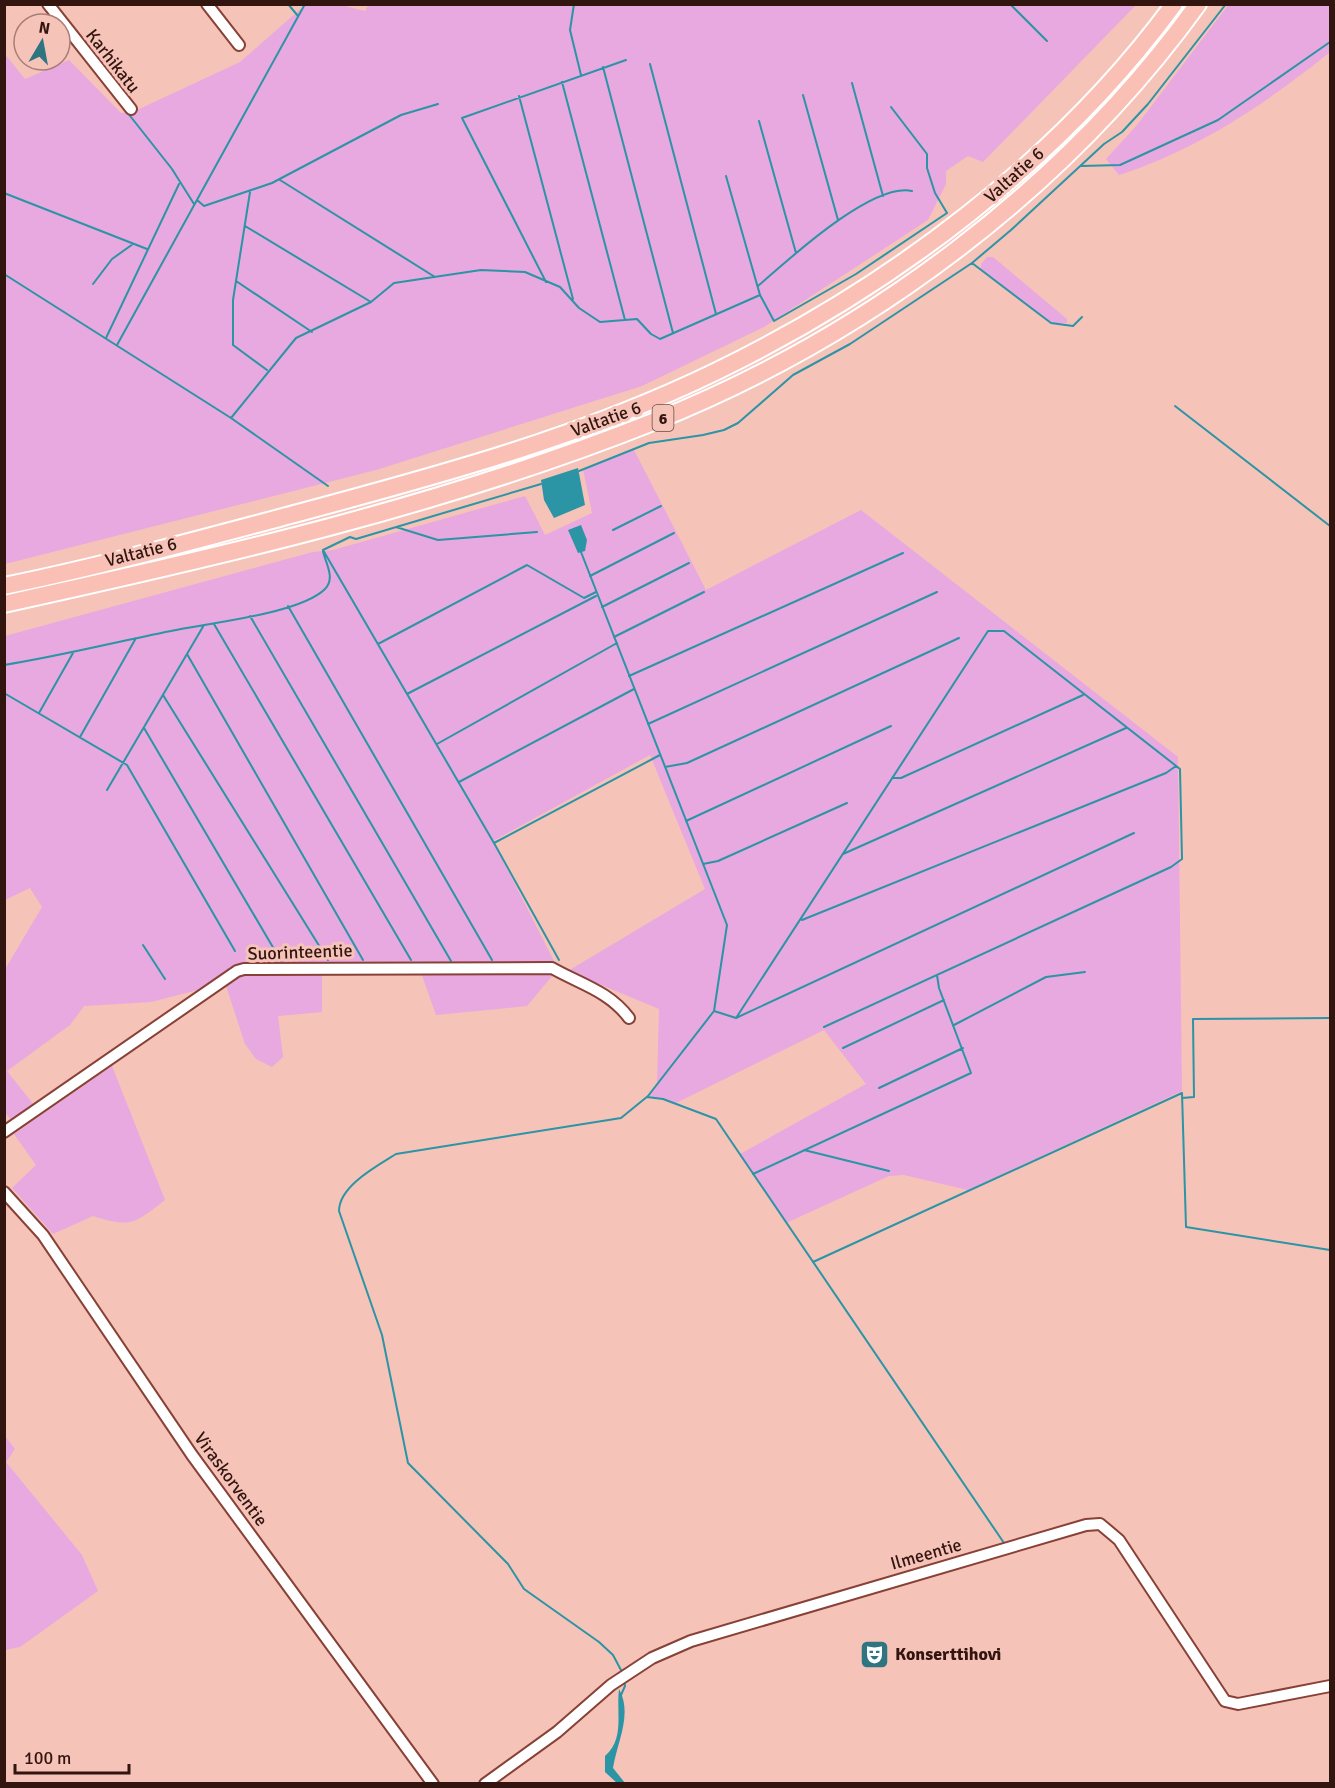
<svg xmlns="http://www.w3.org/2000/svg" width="1335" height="1788" font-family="Signika,sans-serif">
<rect width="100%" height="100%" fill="#f6c3b9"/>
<path fill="#e8a8e0" d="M369 4 1136 5 983 162 968 156 946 171V184L928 220 764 327 642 386 376 470 5 564 4 53 25 79 69 60 121 113 135 111 240 62 305 5H341L365 11Z
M1229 4 1330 5V52C1267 103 1197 150 1119 175L1106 159 1137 125Z
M987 257H993L1067 319V323H1051L981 270V264Z
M634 450 706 590 861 510 1178 757 1182 1091 968 1190 904 1175 889 1176 786 1223 740 1154 866 1084 824 1030 676 1103 648 1096 657 1085 659 1009 568 971 705 889 650 755 493 841 558 969 527 1006 436 1015 419 967 322 968V1012L278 1016 283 1057 272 1067 256 1059 245 1044 225 983 151 1002 84 1006 70 1025 7 1071 34 1105 12 1121 4 1111V971L42 907 30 888 5 900V636L313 552 333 550 525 496 545 535 592 513 583 469Z
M112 1066 165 1200C134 1224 131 1228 93 1216L53 1234 12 1188 36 1165 14 1134Z
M5 1436 15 1449 6 1462 82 1555 98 1591 20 1647 5 1650Z"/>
<path fill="#2b94a5" d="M578 468 585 505 554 518 544 500 541 480Z
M581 525 587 540 585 551 578 553 568 530Z
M619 1689C633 1714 617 1742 613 1768L625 1783H617L605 1772V1756C625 1739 616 1712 619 1689Z"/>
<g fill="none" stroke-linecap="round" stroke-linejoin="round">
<path stroke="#2b94a5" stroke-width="2" d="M288 4 298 16
M574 4 570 30 581 75
M1010 4 1047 41
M650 64 716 314
M603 67 673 333
M562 82 625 320
M852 83 883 196
M803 95 838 220
M519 96 573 299
M127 112 172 169 194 204
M759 121 796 253
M1081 166 1120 165 1218 120 1330 42
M726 176 760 295 774 321 856 274 947 213 935 193 927 168V154L891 107
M280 180 435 277
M250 192 233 300V345L267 370
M4 193 147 249
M197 200 204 206 272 183 401 115 438 104
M245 226 371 302
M972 263 1051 323 1073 326 1082 317
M4 274 231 418 328 486
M236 281 312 332
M546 282 462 118 626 60
M93 284 112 259 133 244
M758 286C788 260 872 182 912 191
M106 338 179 184
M117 345 305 4
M1175 406 1330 526
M231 418 296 338 371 302 394 283 481 270 525 272 560 287 579 308 600 322 637 319 651 334 660 339 760 295
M579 471 649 443 703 435 724 430 738 423 793 375 850 344 972 263 1011 230 1104 144 1122 132 1148 104 1226 4
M396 527 438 540 537 532
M613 530 661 506
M323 550 494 843 559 960
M323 550 350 537 356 539 541 484
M581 552 727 925 714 1011 648 1096 621 1118 396 1154C377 1166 339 1186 339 1211L382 1335 408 1463 508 1564 524 1589 599 1642 613 1655 622 1672
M590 576 674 533
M288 606 492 960
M602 607 689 563
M250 616 451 961
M214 624 411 960
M614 637 704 592
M378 644 527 565 584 598 596 592
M187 654 363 960
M4 665C61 656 115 642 171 631 207 623 300 614 325 589 336 578 325 562 323 551
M629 676 903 553
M4 693 127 765 235 951
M407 694 596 596
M163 695 328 960
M39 713 73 653
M648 724 937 592
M144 728 281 961
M80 737 136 638
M437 744 617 643
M665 767 687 763 959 638
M892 778H901L1083 695
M459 782 634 689
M107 790 204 625
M686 821 891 726
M494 843 660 755
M843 854 1126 728
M703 864 718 861 847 803
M802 920 1166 773 1176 766
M143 945 165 979
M714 1011 736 1018 1134 833
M736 1018 988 631H1004L1180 769 1182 859 1171 867 824 1027
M954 1025 1046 977 1085 972
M843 1048 944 1000
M879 1088 963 1048
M647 1097 663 1099 716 1119 1004 1543
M1182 1098 1194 1097 1193 1019 1330 1018
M804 1150 889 1171
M753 1174 971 1073 939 988 937 975
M813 1262 1182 1093 1186 1227 1330 1250
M621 1695 625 1686 624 1681"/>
<defs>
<path id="minor" d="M48 4 131 109
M207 4 239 45
M4 1132 237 971 244 969 552 968C580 984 609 991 629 1018
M4 1192 43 1235 192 1455 433 1784
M485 1784 557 1732 611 1685 652 1658 691 1641 1086 1525 1100 1524 1119 1540 1225 1701 1238 1704 1330 1686"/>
<path id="highway" d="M4 586C103 566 200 539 298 513 440 475 584 436 717 371 890 287 1059 161 1174 4
M4 604C223 556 445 505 653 422 866 337 1064 190 1198 4"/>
</defs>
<use href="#minor" stroke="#884136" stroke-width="14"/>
<use href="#highway" stroke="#fff" stroke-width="20"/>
<use href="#minor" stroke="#fff" stroke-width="10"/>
<use href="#highway" stroke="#fbc0b5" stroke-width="16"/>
</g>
<defs>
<symbol id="theatre-square" viewBox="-11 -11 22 22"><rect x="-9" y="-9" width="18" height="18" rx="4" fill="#2e7481" stroke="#f6c3b9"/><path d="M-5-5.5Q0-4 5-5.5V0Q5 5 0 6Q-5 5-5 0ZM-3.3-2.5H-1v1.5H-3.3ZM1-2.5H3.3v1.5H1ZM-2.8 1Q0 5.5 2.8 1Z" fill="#fff"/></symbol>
</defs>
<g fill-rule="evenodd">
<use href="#theatre-square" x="858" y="1638" width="33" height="33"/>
</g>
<g text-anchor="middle" stroke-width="6" stroke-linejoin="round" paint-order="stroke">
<rect fill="#f6c3b9" stroke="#6e4943" stroke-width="1.5" x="652.5" y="405" width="21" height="26" rx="4.5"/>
<g font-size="16" font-weight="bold" fill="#331510">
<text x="663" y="424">6</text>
</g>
<g font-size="18" fill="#331510" stroke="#f6c3b9">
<text transform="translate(113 61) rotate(52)" y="6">Karhikatu</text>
<text transform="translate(1014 175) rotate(-42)" y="6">Valtatie 6</text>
<text transform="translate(606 419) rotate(-20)" y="6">Valtatie 6</text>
<text transform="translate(141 552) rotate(-14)" y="6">Valtatie 6</text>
<text transform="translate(300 952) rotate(-2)" y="6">Suorinteentie</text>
<text transform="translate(231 1479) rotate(54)" y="6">Viraskorventie</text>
<text transform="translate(926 1554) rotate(-16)" y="6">Ilmeentie</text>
</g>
<g font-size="18" font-weight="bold" fill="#331510" stroke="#f6c3b9" text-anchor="start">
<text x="895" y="1660">Konserttihovi</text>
</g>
</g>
<rect width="1335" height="1788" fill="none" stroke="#331510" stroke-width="12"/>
<g transform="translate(42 42) rotate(10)"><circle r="28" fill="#f6c3b9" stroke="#a87d75" stroke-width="1.5"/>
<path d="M0-4.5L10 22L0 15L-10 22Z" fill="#2e7481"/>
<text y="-9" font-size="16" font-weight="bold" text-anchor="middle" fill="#331510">N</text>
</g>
<path d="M15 1764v9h114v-9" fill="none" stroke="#331510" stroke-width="3"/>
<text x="24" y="1764" font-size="18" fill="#331510" stroke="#f6c3b9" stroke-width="4.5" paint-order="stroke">100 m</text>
</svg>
